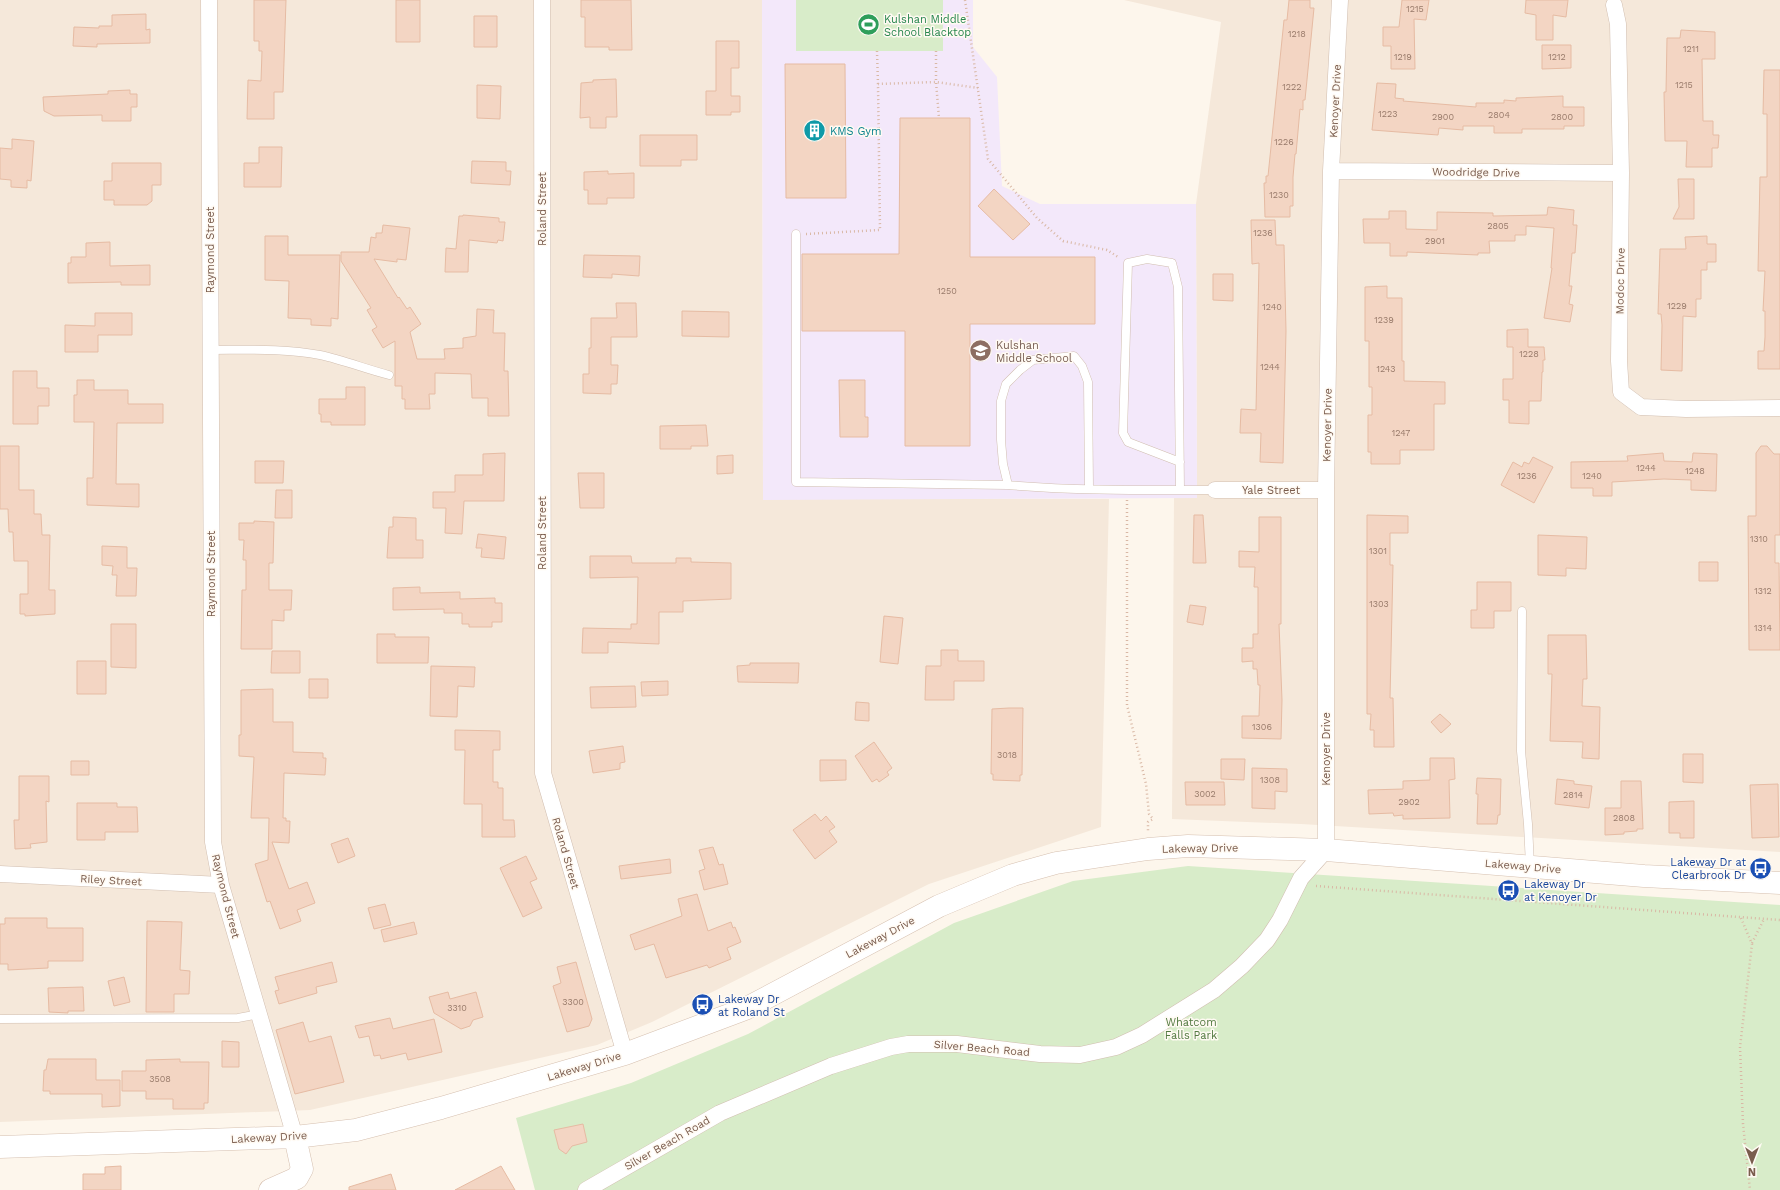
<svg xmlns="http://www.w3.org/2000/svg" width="1780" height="1190" font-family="'Work Sans',sans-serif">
<rect width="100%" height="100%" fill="#fdf6ec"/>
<path fill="#f5e8da" d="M0 0H762L763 499H1109L1101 827 929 884 652 1022 597 1045 310 1110 0 1122Z
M1124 0H1780V852L1301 824 1172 819 1174 498H1197L1196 204 1221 22Z"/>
<path fill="#f3e8fa" d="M762 0H973V47L997 77 1002 186 1040 204H1196L1197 498 763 500Z"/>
<path fill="#d8ecc9" d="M796 0H943V51H796Z
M1188 866 1780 905V1190H535L516 1118 631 1083 748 1034 954 923 1073 881Z"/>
<path fill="#f3d5c3" stroke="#e6bba3" d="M254 0H286L283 92H274V119H247L248 80 261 81 262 51H259V41H254Z
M396 0H420V42H396Z
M581 0H631L632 50H609V47H585V17H581Z
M1289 0H1310V8H1314L1305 100H1303V110L1300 109 1296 154H1295L1293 177V206H1290V217H1265L1264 183H1266V176H1268L1284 20H1287Z
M1402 0H1429L1426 20 1414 19 1415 69H1391V46H1383V27H1399Z
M1526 0H1568L1566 17 1553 15V40H1536V15L1525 13Z
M146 14V30L150 29V43L97 44V47L73 46 74 27 99 28V26H112V15Z
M474 16H497V47H474Z
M1681 30 1715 32V59H1702L1703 121H1713V135H1719L1718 148H1712V167H1686L1687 141H1665L1664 92H1666L1667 38H1680Z
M716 41H739V68H731V96H740V112H731V115H706V91H716Z
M1542 45H1571V68L1542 69Z
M785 64H845L846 198H786Z
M1764 70H1780V369H1758V351H1764L1765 337V311H1763L1765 271H1758L1760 177H1767V114H1763Z
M616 79 617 117H606V128H590V117L580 118 581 83 593 82V80Z
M1377 83 1396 84 1395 98 1404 99 1403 101 1476 107V103H1504V100L1516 101V98L1563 96V107H1584V126H1564V129H1522V133H1494V126H1463V130L1439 128 1438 135 1372 130Z
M477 85 501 86 500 119 477 118Z
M130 90V94H137V107H131V121H102V115L54 116 44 111 43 97 108 94V91Z
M900 118H970V257H1095V324H970V446H905V331H802V254H899Z
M640 135H697V160H681V166H640Z
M12 139 34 141 31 181 27 180V188L11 187V180L0 179V148L12 149Z
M259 147H282L281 187H244V163H259Z
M472 161 506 162V171H511L510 185 471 183Z
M112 163H161V185H152V201L147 205H114V200H104V181H112Z
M608 171V174L634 173V198H607V204H588V190H584V172Z
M1678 179H1694V219H1673L1679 207Z
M994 189 1030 224 1013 240 978 206Z
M1548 207 1574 210 1573 225H1577L1575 253H1572L1569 286H1572L1569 304 1573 305 1570 322 1544 318 1552 268H1551L1554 228 1526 226V235H1515V241H1489L1490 253H1478V255L1407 252V256H1390V243H1364L1363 219H1389V211H1406V229L1437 230V212L1493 213V216L1547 215Z
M463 215 499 218V222H505L503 241 498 240 497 243 469 240 468 272H445L446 248 456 249 459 216H463Z
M1251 220H1275L1276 245H1284L1286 331 1283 463 1260 462 1261 433H1240L1241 409 1256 410 1259 263 1252 264Z
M383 225 410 228 406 260 397 259V262L374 259 398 298 399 297 407 309 410 307 421 324 410 332 417 359H445L444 349 463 348V338L476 336 477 309 494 310 493 333H505L504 371H508L509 416H488V398H472L471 374 435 373V394H429L430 409H405V399H402V386H395V341L383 348 372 330 377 327 367 310 371 308 341 261V252H369L371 237 376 238V233H382Z
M265 236H288V255H340L338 319 331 318V326L311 325V319L288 318 289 281 265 280Z
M1707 236V244H1716V262H1707V270H1701V299H1696V317L1683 316 1682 371 1661 370 1662 325 1661 314H1658L1660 249H1686L1685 237Z
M110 242V266L150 265V285H121V282L68 283V263H71V257H86V243Z
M584 255 640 256 639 276 612 274V278L583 277Z
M1213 274H1233V301L1213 300Z
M1387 286V298H1402V361H1404V381L1445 382V404H1434V450H1400V464H1371V452H1368V415H1372V387H1369V341H1365V287Z
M616 303H636L637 337H611V365H618L617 384H611V394L583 393V374H589V348H591V318H617Z
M682 311 729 312V337L682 336Z
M95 313H132V335H98V352H65V325L95 326Z
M1528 329V347H1544L1545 360H1543V372H1542L1541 401H1529V424L1509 423V400H1503V379H1513V347H1507V330Z
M13 371H37V388H49V406H38V424H13Z
M77 380H94V390H128V404H163V423H117L116 484H139V507L87 505V478H93L94 422H74V395H77Z
M839 380H865V417H868V437H840Z
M346 387H365V425H331V422H321V414H319V399H346Z
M706 425 708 446H691V449H660V426Z
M0 446H19V490H34V514H41L42 535H50L49 590H55V614L25 616V614H20V594H28V561H14L13 532H9L8 509H0Z
M1761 446H1767L1774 454H1780V535H1775V563H1779L1780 650H1749L1748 516H1756V453Z
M505 453 504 501H464L462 534 445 533 446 508H433V492H455V475H483V454Z
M1663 453 1664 461 1692 462 1693 453 1717 454 1716 491 1691 490V480L1664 479 1612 482V496H1593V488H1571V462L1628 461 1627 456Z
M733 455V473L717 474V456Z
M1533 457 1553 467 1534 503 1501 485 1513 462 1522 467 1524 462 1529 464Z
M255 461H284L283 483H255Z
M578 473H604V508H580Z
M276 490H292V518H275Z
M1194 515H1203L1206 563H1193Z
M1367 515 1408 516V533H1390V565H1393L1390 698H1393L1394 747H1374V730H1370L1371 714H1367Z
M393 517 416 518V540H423V558H387L389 527H393Z
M1259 517H1281V624H1279L1282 700 1281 739 1242 738V716H1259L1260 685H1258L1257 669H1253V661L1242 662V648H1253V634H1258V587H1254L1255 567H1239V551L1259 552Z
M254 521 274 522 273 563H269V590H292L291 610H284V621L272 620V649H241L242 590H246V560H243L244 540H239V523H254Z
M478 534 506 537 504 559 481 557 482 548H476Z
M1538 535 1587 537 1586 569 1566 568V576L1538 575Z
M102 546 127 547V568H137L136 596H116L117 575H112L113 566 102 565Z
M590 556H631L632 563H676V558H691V562L731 563V599L683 601V612H659V644L608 642V653H582L583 628 631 629V624H637L638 577 590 578Z
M1699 562H1718V581H1699Z
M1477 582H1511V611H1494V628H1471V610H1477Z
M420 587V593L460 592V599L495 598V603H502V622H492V627H469V624H462V613H444V609L393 610V588Z
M1190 605 1206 607 1203 625 1187 622Z
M884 616 903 618 898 664 880 662Z
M111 624H136V668L111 667Z
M377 634H395V637H429L428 663H377Z
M1548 635H1586L1587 679H1583L1582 706 1600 707 1599 759 1582 758 1583 742 1550 741 1552 674H1548Z
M941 650H958V661H984V681H954V700H925L926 666H941Z
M272 651H300V673H271Z
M77 661H106V694H77Z
M750 663H799L798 683 738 682 737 666 750 665Z
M431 666 475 667 474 687 458 686 457 717 430 716Z
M309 679H328V698H309Z
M668 681V695L642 696 641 682Z
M635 686 636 707 591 708 590 687Z
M273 689V722H293V752L323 753V758H326L325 775 284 773 283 818H286V821H290L289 843 272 842 289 889 307 882 315 903 297 910 301 921 280 929 270 901 267 902 255 864 268 860 269 818H251L254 757 239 756V735H241V690Z
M856 702 869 703V721L855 720Z
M1009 708H1023L1022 775H1020V781L993 780V774H991L992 709Z
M1440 714 1451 724 1441 733 1431 722Z
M455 730 500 731V750H493V782H498V788H503V820H514L515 837H482V804H464L465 750H455Z
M874 742 892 768 887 772 889 775 879 782 877 779 872 782 855 756Z
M623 746 625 762 620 763V769L593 773 589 751Z
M1683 754H1703V783L1683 782Z
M1430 758H1454L1455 779 1449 780 1450 818 1403 819V815L1394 816 1393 813 1369 814 1368 790 1403 789V781L1430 780Z
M1221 759H1245L1244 780 1221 779Z
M820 760H846V780L820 781Z
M71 761H89V775H71Z
M1252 768 1287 769V792L1275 791V809L1252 808Z
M19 776H49V802L46 801 47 842 30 844 31 848 15 849 14 820H19Z
M1477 778 1501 779 1500 815H1498L1497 824H1477L1478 794H1476Z
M1557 779 1574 781V784L1592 786 1589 808 1555 804Z
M1621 781H1641L1643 829H1637V831L1624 832V834L1605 835V808H1621Z
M1185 782H1224L1225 805H1186Z
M1778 784 1779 837 1752 838 1750 785Z
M1694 801V838H1680V833H1669V802Z
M77 803H117V807H137L138 832H105V840H77Z
M815 814 821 821 826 816 835 827 829 831 837 842 815 859 793 830Z
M348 838 355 856 338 863 331 844Z
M713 847 719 865 723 864 728 884 704 890 699 871 705 869 699 850Z
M526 856 537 879 530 882 542 908 523 917 500 868Z
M670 859 671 873 621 879 619 866Z
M697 894 708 931 731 922 733 928 735 927 741 942 727 948 731 959 709 968 707 965 666 978 654 944 635 950 630 935 682 916 678 899Z
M385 904 391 925 374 929 368 908Z
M5 918H47V928H83V961H48V968L8 970V964H0V924H5Z
M147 921 182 922 180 970 190 971 189 994H174V1012H146Z
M414 922 417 934 384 942 381 930Z
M332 962 337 982 316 987 317 993 279 1004 275 991 279 990 275 977Z
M576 962 592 1019 589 1026 567 1032 553 986 561 983 557 967Z
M124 977 130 1002 114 1006 108 981Z
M83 987 84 1011H68V1013L49 1012 48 988Z
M448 992 450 999 476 992 483 1017 473 1020 470 1026 461 1029 434 1013 429 997Z
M390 1018 393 1029 434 1019 442 1052 408 1060 406 1053 381 1059 380 1055 374 1056 369 1036 359 1038 355 1026Z
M303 1022 309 1042 331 1036 344 1082 295 1094 276 1030Z
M222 1041 239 1042V1067H222Z
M48 1059H96V1080H120V1106L102 1107V1094H50V1091H43L44 1070H46Z
M180 1059V1062H209L208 1103H204V1109H173V1099H146V1091H122V1071H146V1060Z
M583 1124 587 1142 572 1146 566 1154 559 1149 554 1130Z
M121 1166V1190H83V1174H105V1167Z
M501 1166 515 1190H455Z
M391 1174 396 1190H349V1187Z"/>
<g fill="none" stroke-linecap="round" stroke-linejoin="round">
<defs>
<path id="lane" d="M796 234V482L1008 485
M210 350C246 350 285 348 320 355 343 360 366 369 389 375
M1180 462 1128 442 1123 433 1128 263 1147 259 1172 263 1178 287 1180 490
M1089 488 1088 382 1082 366 1074 356 1033 360 1020 370 1006 384 1001 401V440L1003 464 1008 485C1077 491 1147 490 1215 490
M1522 611 1521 751 1528 824 1530 866
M0 1019 238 1018 259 1014"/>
<path id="street" d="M209 0 213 842 221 885 295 1137
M542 0 543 773 625 1054
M1614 5 1618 24 1621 173 1619 361 1621 392 1641 407 1686 409 1780 408
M1331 171 1621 173
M1215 490H1326
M0 874 221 885
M586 1190 720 1113 831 1066 891 1047 908 1044H957L1040 1054 1080 1055 1116 1047 1142 1035 1214 990 1242 966 1267 940 1280 920 1301 878 1326 850V490L1331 171 1340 0"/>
<path id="secondary" d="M0 1147 295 1137 356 1130 441 1108 625 1054 745 1009 939 906 1013 875 1056 863 1148 849 1188 846 1326 850 1644 876 1780 883
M270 1190 297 1178 302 1169 295 1137"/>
</defs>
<use href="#lane" stroke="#d1beb0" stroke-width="9"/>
<use href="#street" stroke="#d1beb0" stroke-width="17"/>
<use href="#secondary" stroke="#d6c0b0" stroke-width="23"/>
<path stroke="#d9b8a5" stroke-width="2.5" stroke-dasharray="1 3" stroke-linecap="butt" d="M965 0 988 159 1037 218 1063 241 1107 250 1118 257
M877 51 878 84
M936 51V82L939 118
M806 234 880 230 878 84 936 82 978 88
M1127 500V705L1146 784 1149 814 1153 819 1148 822V831
M1316 886 1780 920
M1741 918 1752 944 1740 1047 1743 1124 1750 1190
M1752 943 1764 919"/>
<use href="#lane" stroke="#fff" stroke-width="8"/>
<use href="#street" stroke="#fff" stroke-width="16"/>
<use href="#secondary" stroke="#fff" stroke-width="22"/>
</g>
<defs>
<symbol id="stadium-disc" viewBox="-11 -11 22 22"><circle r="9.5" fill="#2e9e5b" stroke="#fffaf3"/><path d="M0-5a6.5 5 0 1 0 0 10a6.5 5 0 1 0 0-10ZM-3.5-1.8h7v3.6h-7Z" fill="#fff"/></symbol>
<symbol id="building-disc" viewBox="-11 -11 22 22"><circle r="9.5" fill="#0f9aa8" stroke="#fffaf3"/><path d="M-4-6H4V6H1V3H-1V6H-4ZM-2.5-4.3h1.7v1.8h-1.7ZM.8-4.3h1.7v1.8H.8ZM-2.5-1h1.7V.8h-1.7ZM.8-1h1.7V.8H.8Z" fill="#fff"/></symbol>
<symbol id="school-disc" viewBox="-11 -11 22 22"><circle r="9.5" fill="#8d6e63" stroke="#fffaf3"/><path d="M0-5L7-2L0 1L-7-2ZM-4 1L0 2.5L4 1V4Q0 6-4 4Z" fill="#fff"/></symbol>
<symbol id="bus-disc" viewBox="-11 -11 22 22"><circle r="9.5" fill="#1a4fb4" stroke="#fffaf3"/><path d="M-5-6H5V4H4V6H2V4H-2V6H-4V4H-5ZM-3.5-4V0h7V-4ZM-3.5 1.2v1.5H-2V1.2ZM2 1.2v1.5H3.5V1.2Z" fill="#fff"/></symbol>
</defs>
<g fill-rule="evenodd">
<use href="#stadium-disc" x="856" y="12" width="25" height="25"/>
<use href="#building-disc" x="802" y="118" width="25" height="25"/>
<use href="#school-disc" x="968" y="338" width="25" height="25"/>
<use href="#bus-disc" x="1748" y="856" width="25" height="25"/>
<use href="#bus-disc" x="1496" y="878" width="25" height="25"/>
<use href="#bus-disc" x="690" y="992" width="25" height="25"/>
</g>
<g text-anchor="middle" stroke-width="3" stroke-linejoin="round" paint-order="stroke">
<g font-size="9" fill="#987a6a">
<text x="1415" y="12">1215</text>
<text x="1297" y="37">1218</text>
<text x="1691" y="52">1211</text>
<text x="1403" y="60">1219</text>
<text x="1557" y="60">1212</text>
<text x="1684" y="88">1215</text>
<text x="1292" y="90">1222</text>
<text x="1388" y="117">1223</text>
<text x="1499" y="118">2804</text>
<text x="1443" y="120">2900</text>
<text x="1562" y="120">2800</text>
<text x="1284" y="145">1226</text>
<text x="1279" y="198">1230</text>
<text x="1498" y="229">2805</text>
<text x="1263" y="236">1236</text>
<text x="1435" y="244">2901</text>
<text x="947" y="294">1250</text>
<text x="1677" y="309">1229</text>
<text x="1272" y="310">1240</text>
<text x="1384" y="323">1239</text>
<text x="1529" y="357">1228</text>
<text x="1270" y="370">1244</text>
<text x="1386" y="372">1243</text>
<text x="1401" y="436">1247</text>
<text x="1646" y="471">1244</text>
<text x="1695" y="474">1248</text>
<text x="1527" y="479">1236</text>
<text x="1592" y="479">1240</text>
<text x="1759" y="542">1310</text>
<text x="1378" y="554">1301</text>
<text x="1763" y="594">1312</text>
<text x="1379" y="607">1303</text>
<text x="1763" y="631">1314</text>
<text x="1262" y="730">1306</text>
<text x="1007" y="758">3018</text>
<text x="1270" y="783">1308</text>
<text x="1205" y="797">3002</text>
<text x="1573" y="798">2814</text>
<text x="1409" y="805">2902</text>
<text x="1624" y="821">2808</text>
<text x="573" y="1005">3300</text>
<text x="457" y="1011">3310</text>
<text x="160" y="1082">3508</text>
</g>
<g font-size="11" fill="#27864d" stroke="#fffaf3" text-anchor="start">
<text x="884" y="23">Kulshan Middle<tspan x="884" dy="13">School Blacktop</tspan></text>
</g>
<g font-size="11" fill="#7a5c4d" stroke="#fffaf3">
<text transform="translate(1335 101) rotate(-87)" y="4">Kenoyer Drive</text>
<text transform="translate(1476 172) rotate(1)" y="4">Woodridge Drive</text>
<text transform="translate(542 209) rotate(-90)" y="4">Roland Street</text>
<text transform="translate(210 250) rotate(-90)" y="4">Raymond Street</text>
<text transform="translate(1620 281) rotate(-89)" y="4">Modoc Drive</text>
<text transform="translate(1327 425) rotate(-89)" y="4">Kenoyer Drive</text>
<text x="1271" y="494">Yale Street</text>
<text transform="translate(542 533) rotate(-90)" y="4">Roland Street</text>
<text transform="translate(211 574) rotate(-90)" y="4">Raymond Street</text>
<text transform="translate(1326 749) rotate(-90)" y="4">Kenoyer Drive</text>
<text transform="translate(1200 848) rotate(-1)" y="4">Lakeway Drive</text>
<text transform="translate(566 853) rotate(74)" y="4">Roland Street</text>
<text transform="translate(1523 866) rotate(5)" y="4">Lakeway Drive</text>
<text transform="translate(111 880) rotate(3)" y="4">Riley Street</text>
<text transform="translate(226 896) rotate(76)" y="4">Raymond Street</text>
<text transform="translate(880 937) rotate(-28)" y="4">Lakeway Drive</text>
<text transform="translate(982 1048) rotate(5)" y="4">Silver Beach Road</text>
<text transform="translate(584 1066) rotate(-17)" y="4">Lakeway Drive</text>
<text transform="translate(269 1137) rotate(-3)" y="4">Lakeway Drive</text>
<text transform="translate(667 1143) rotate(-30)" y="4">Silver Beach Road</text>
</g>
<g font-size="11" fill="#0d838f" stroke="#fffaf3" text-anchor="start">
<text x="830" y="135">KMS Gym</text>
</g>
<g font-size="11" fill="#785e54" stroke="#fffaf3" text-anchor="start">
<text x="996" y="349">Kulshan<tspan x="996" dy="13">Middle School</tspan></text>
</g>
<g font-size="11" fill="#164399" stroke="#fffaf3" text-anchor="start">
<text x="1746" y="866" text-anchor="end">Lakeway Dr at<tspan x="1746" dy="13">Clearbrook Dr</tspan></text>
<text x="1524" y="888">Lakeway Dr<tspan x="1524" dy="13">at Kenoyer Dr</tspan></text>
<text x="718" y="1003">Lakeway Dr<tspan x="718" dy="13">at Roland St</tspan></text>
</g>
<g font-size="11" fill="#537a41" stroke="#fffaf3">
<text x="1191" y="1026">Whatcom<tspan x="1191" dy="13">Falls Park</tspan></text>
</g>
</g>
<g transform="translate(1752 1162) rotate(180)" stroke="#fffaf3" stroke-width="3" paint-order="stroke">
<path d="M0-3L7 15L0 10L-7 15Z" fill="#7a5c4d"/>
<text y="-6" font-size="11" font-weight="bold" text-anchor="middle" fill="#7a5c4d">N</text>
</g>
</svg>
